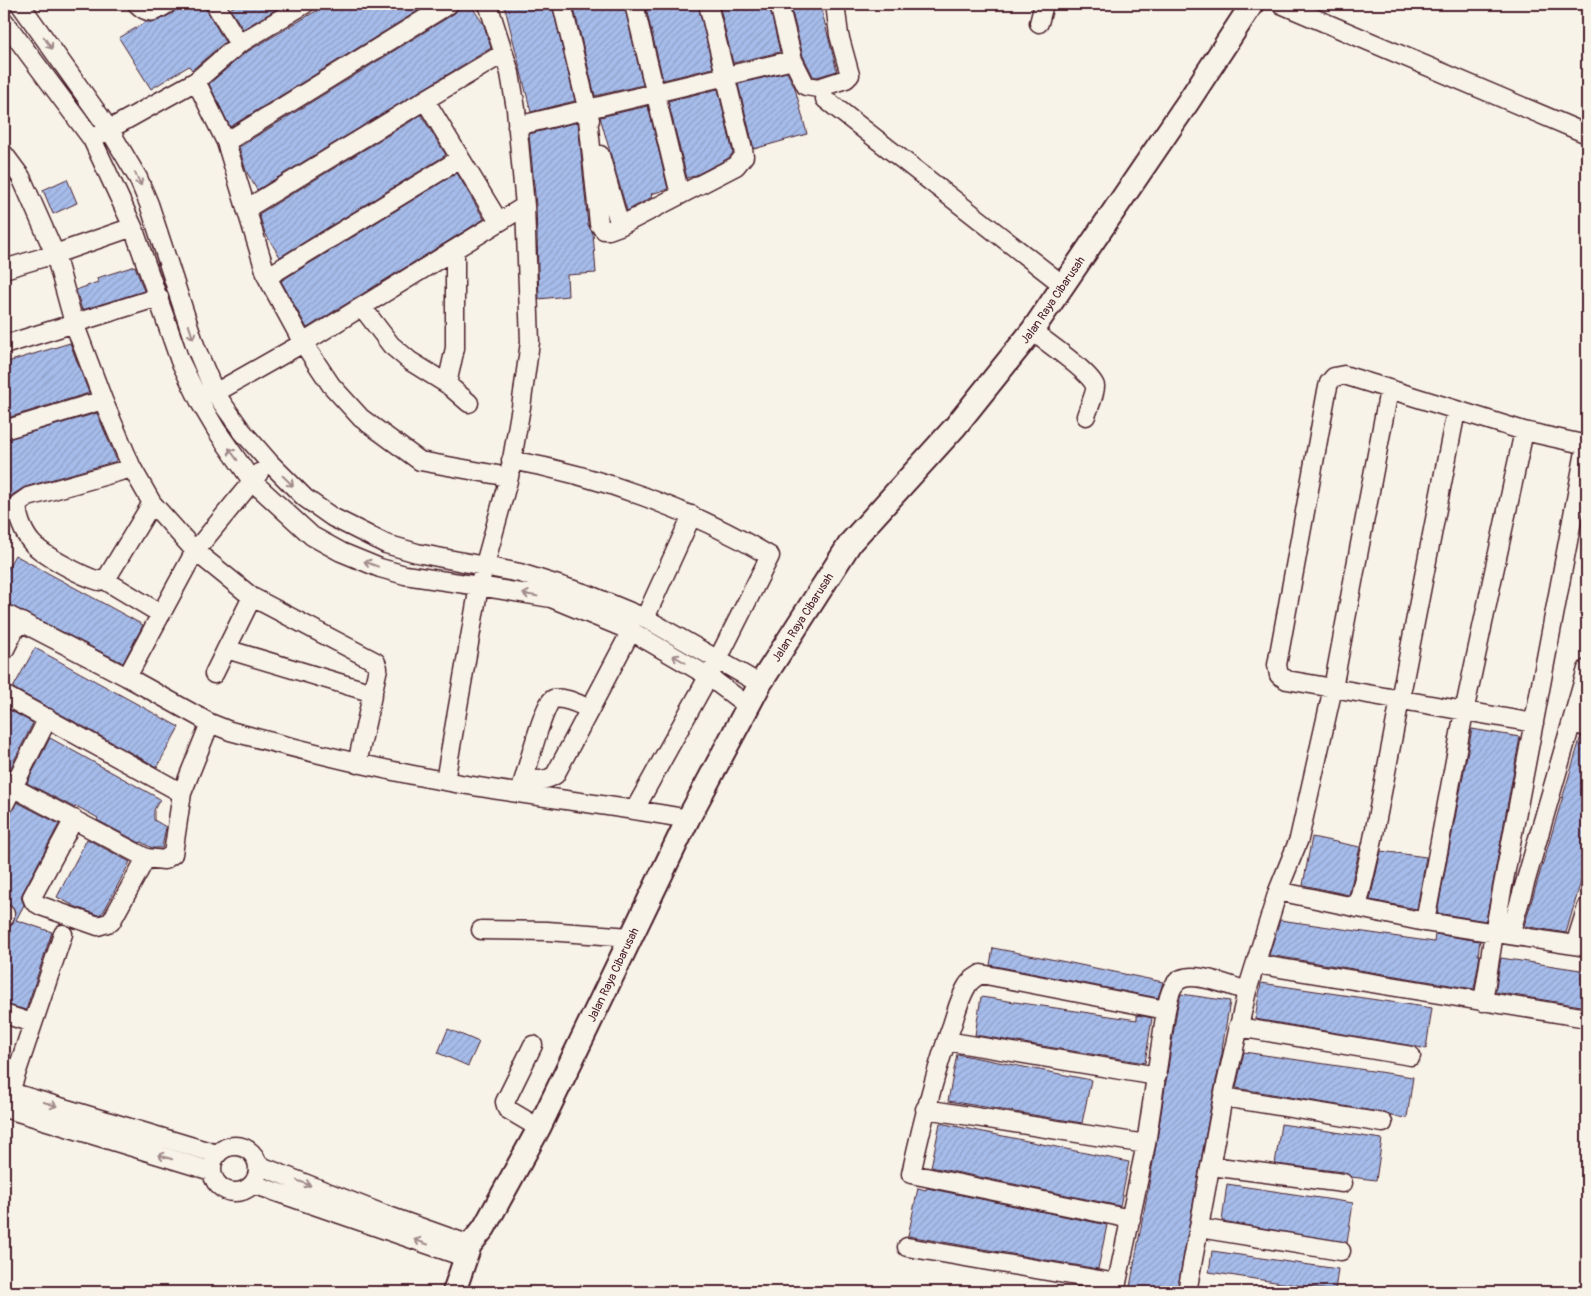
<svg xmlns="http://www.w3.org/2000/svg" width="1591" height="1296" font-family="Pangolin,sans-serif">
<defs>
<pattern id="building-hatch" width="6" height="6" patternUnits="userSpaceOnUse" patternTransform="scale(1.25)"><rect width="6" height="6" fill="#a6bcea"/><path d="M-1 1l2-2M0 6l6-6M5 7l2-2" fill="none" stroke="#90a1c9"/></pattern>
</defs>
<rect width="100%" height="100%" fill="#f7f3e8"/>
<filter id="ink" filterUnits="userSpaceOnUse"><feTurbulence type="fractalNoise" baseFrequency=".02" numOctaves="2"/><feDisplacementMap in="SourceGraphic" scale="10" xChannelSelector="R" yChannelSelector="G"/><feConvolveMatrix kernelMatrix="1 2 1 2 8 2 1 2 1" color-interpolation-filters="sRGB"/></filter>
<g filter="url(#ink)">
<path fill="url(#building-hatch)" stroke="#4a1f2b" d="M178 4H204L206 9 225 42 192 70 189 66 151 89 119 38 146 22H154L164 18 173 13Z
M238 4H281L282 6 243 29 230 9Z
M328 4H429L230 127 209 84 245 53Z
M460 4H470L484 25 491 48 257 190 246 171 239 147 455 13 458 9Z
M504 4H552L575 101 531 112Z
M573 4H624L643 85 595 96Z
M645 4H698L713 68 663 80Z
M719 4H769L780 52 733 63Z
M790 4H820L837 71 817 77 813 76 803 56Z
M787 72 795 88 807 134 754 149 738 84Z
M718 89 733 153 729 158 694 176 687 178 668 101Z
M648 106 668 189 651 194 652 197 627 211 600 117Z
M421 115 446 155 280 257 265 233 259 214Z
M578 122 588 225 593 233 596 273 567 275 568 296 539 299 536 205 529 134Z
M457 173 484 219 307 328 281 281Z
M67 179 77 203 53 214 43 190Z
M135 266 144 291 82 310 76 290 98 282 97 278Z
M70 343 89 393 4 419V363Z
M97 413 117 461 25 487 12 495 6 503 4 494V440Z
M15 555 143 625 123 663 4 602V575Z
M35 648 179 727 157 767 13 688Z
M4 707 33 723 4 781Z
M1472 729 1520 737 1486 921 1437 913Z
M1581 736 1587 737V861L1566 933 1524 926Z
M50 738 160 799 154 810V820L166 827 162 848H152L141 842 140 843 97 820 98 818 76 806 75 808 27 783Z
M17 802 59 824 23 892 21 897 24 905 16 920 52 932 26 1010 4 1004V928L12 925 15 916 13 907 4 904V816L10 814Z
M1312 837 1360 847 1349 895 1303 885Z
M87 839 130 862 103 913 98 915 76 907 57 897Z
M1381 851 1426 857 1417 909 1370 900Z
M1280 920 1434 942 1435 934 1480 941 1478 955H1480L1474 989 1269 955Z
M993 948 1061 961 1163 982 1158 998 990 965Z
M1501 958 1587 971V1007L1495 992Z
M1261 983 1432 1008 1426 1049 1413 1046 1255 1019Z
M1181 994 1230 1001 1222 1049H1223L1213 1095 1177 1292H1129L1156 1146 1177 1009Z
M981 997 1137 1020V1015L1152 1018 1145 1063 975 1035Z
M448 1029 479 1042 468 1066 438 1053Z
M1244 1052 1413 1077 1407 1118 1391 1116 1385 1113 1236 1088Z
M957 1054 1091 1080 1082 1123 948 1101Z
M940 1123 1129 1162 1120 1206 931 1167Z
M1281 1124 1382 1139 1376 1180 1351 1177 1344 1172 1275 1164Z
M1227 1184 1353 1203 1347 1243 1222 1221Z
M918 1188 926 1190 927 1188 1107 1225 1098 1269 908 1236Z
M1212 1251 1338 1269 1335 1291 1209 1272Z"/>
<g fill="none" stroke-linecap="round" stroke-linejoin="round">
<defs>
<path id="minor" d="M20 4 109 129 138 178 149 204 196 348 215 393 242 431 269 462 305 498 332 517 386 544 417 553 520 573 587 594 645 618 760 684
M137 4C149 16 155 12 167 4
M215 4 239 44
M562 4 590 120
M634 4 680 195
M779 4 793 60 806 86 818 88 846 79 850 75 839 35 835 4
M1281 4 1587 134
M4 21 92 139 133 227 180 361 201 404 217 431 252 481 312 536 341 552 380 568 405 575 479 586 551 598 631 631 708 676 748 706
M1039 23 1044 4
M196 81 226 142 267 277 303 343 331 385 361 418 420 461 509 477
M825 99 1063 285
M425 100 499 222
M587 109 599 224 604 230H609L620 226 736 166 744 156 743 149 708 4
M517 126 793 60
M99 135 196 81 239 44 305 4
M226 142 449 4
M4 154 21 177 55 254 74 323 103 400 132 468 152 503 195 551 252 597 376 662 378 668 357 764
M600 155 620 226
M246 209 425 100 504 53
M4 269 55 254 133 227
M267 277 460 159
M362 307 391 345 410 361 447 384 469 403
M1032 331C1044 340 1091 373 1095 386 1096 392 1088 410 1086 416
M4 345 159 297
M447 384 455 348V250
M215 393 303 343 525 206
M4 430 103 400
M511 460C600 476 692 510 770 556L717 661 635 809
M132 468 28 497 18 504C16 516 24 534 32 543 44 556 82 576 99 581L108 576 152 503
M103 579 161 614
M4 613 127 677 210 723 230 731C301 750 372 768 444 781 525 796 607 804 688 819
M645 618 692 515
M226 649 373 693
M4 651 19 621
M214 674 252 597
M127 677 195 551 259 473
M4 695 182 793
M1534 723 1287 680 1279 675 1277 665 1327 391 1329 383 1334 377 1344 375 1524 431 1587 445
M1572 723 1587 727
M524 778C536 780 545 782 555 775L590 709
M445 781 479 586 509 477 521 407 530 342 525 206 516 109 510 73 488 4
M12 787 146 858 164 860 173 854 182 793 210 723
M520 793C524 780 544 702 553 699 565 696 580 705 590 709L631 631
M4 805 48 718
M74 819 32 897 34 902 41 906 98 926 111 922 146 858
M1278 891 1425 922 1587 947
M1357 908 1372 844 1456 411
M4 918 5 914
M1425 922 1464 712 1524 431
M481 930 547 931 631 937
M1510 935 1587 669
M1575 945 1587 907
M1256 964 1587 1018
M1483 1002 1494 933 1587 441
M4 1014 32 1023
M1238 1027 1411 1056
M946 1041 1157 1076
M533 1045 505 1102 507 1109 539 1128
M4 1090 217 1154
M10 1092 63 934
M1223 1097 1383 1123
M4 1108 211 1171
M925 1109 1146 1144
M212 1169a23 23 0 1 1 46 0a23 23 0 1 1-46 0Z
M258 1165 383 1214 470 1245
M1211 1166 1343 1183
M253 1184 467 1258
M1131 1219 911 1174C922 1124 934 1074 952 1025 956 1013 960 997 967 986 970 980 976 977 981 974L1166 1010
M1199 1228 1341 1251
M907 1247 1117 1283
M1115 1292 1146 1144 1166 1010C1168 1002 1169 991 1175 984 1187 967 1230 986 1247 991
M1187 1292 1223 1097 1247 991 1278 891 1299 839 1333 688 1389 390"/>
<g id="major">
<path id="s1" d="M454 1292 470 1245 484 1228 539 1128 688 819 760 684 851 542 955 427 1032 331 1188 102 1252 4"/>
</g>
</defs>
<use href="#minor" stroke="#4a1f2b" stroke-width="21"/>
<use href="#major" stroke="#4a1f2b" stroke-width="26"/>
<use href="#minor" stroke="#f7f3e8" stroke-width="18"/>
<use href="#major" stroke="#f7f3e8" stroke-width="22"/>
</g>
<defs><path id="oneway-shaft" d="M-6 0H5M1.5-3L5.5 0L1.5 3" fill="none" stroke-width="1.6" stroke-linecap="round" stroke-linejoin="round" transform="scale(1.25)"/></defs>
<g stroke="#a0898a">
<use href="#oneway-shaft" transform="translate(48 43) rotate(55)"/>
<use href="#oneway-shaft" transform="translate(138 179) rotate(64)"/>
<use href="#oneway-shaft" transform="translate(191 332) rotate(72)"/>
<use href="#oneway-shaft" transform="translate(233 454) rotate(-125)"/>
<use href="#oneway-shaft" transform="translate(288 481) rotate(44)"/>
<use href="#oneway-shaft" transform="translate(371 564) rotate(-159)"/>
<use href="#oneway-shaft" transform="translate(530 595) rotate(-170)"/>
<use href="#oneway-shaft" transform="translate(679 659) rotate(-150)"/>
<use href="#oneway-shaft" transform="translate(50 1104) rotate(17)"/>
<use href="#oneway-shaft" transform="translate(165 1157) rotate(-163)"/>
<use href="#oneway-shaft" transform="translate(304 1183) rotate(21)"/>
<use href="#oneway-shaft" transform="translate(421 1242) rotate(-161)"/>
</g>
</g>
<g text-anchor="middle" stroke-width="5" stroke-linejoin="round" paint-order="stroke">
<g font-size="12" fill="#4a1f2b" stroke="#f7f3e8">
<text dy="4" stroke="none"><textPath href="#s1" startOffset="1166">Jalan Raya Cibarusah</textPath></text>
<text dy="4" stroke="none"><textPath href="#s1" startOffset="761">Jalan Raya Cibarusah</textPath></text>
<text dy="4" stroke="none"><textPath href="#s1" startOffset="356">Jalan Raya Cibarusah</textPath></text>
</g>
</g>
<rect width="1591" height="1296" fill="none" stroke="#f7f3e8" stroke-width="20"/>
<rect x="10" y="10" width="1571" height="1276" fill="none" stroke="#4a1f2b" stroke-width="2" filter="url(#ink)"/>
</svg>
